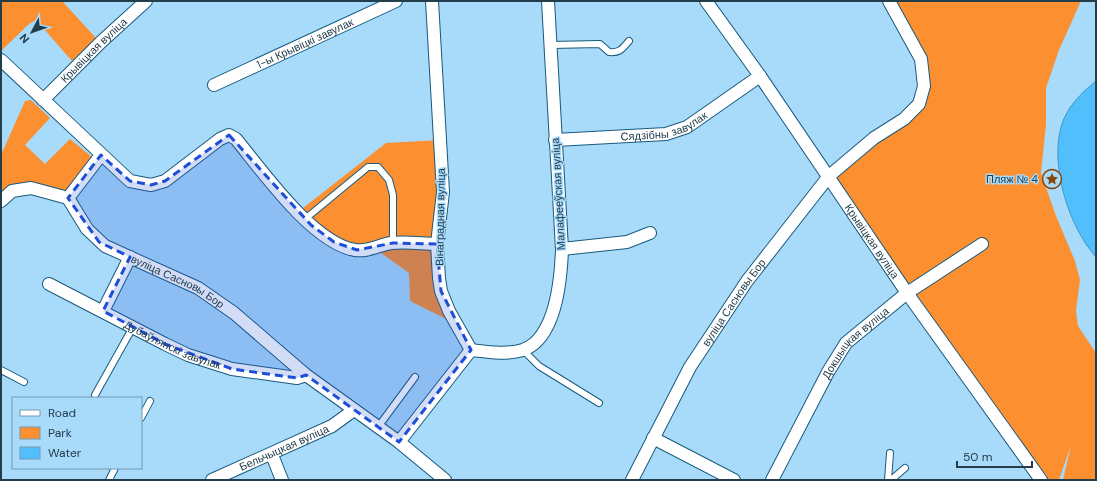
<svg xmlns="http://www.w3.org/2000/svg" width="1097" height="481" font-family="'DM Sans',sans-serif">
<rect width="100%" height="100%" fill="#a8dafa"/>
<path fill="#fc8f30" d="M1 1H62L96 38 72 61 36 20 29 24 2 50Z
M889 1H1081L1059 50 1046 88V124L1041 173 1056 216 1075 261 1080 280 1076 311 1078 326 1096 353V480H1063L1071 445 1059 480H1041L829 176 912 112 924 76Z
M31 100 50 118 25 145 45 164 70 139 92 157 66 194 31 184 1 195V155L25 101Z
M440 140 439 278 456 324 410 301 409 273 374 248 357 250 298 212 386 143Z"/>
<path fill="#50bffc" stroke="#4298c7" d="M1096 81V257C1069 227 1050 167 1061 127 1066 108 1081 93 1096 81Z"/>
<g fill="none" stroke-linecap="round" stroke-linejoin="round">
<defs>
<path id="service" d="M551 45 600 44 609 52C620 53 622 49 629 41
M305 219 368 167H378L389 180 393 195V243
M523 350 539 366 599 403
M1 370 24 382
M95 395 133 327
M141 418 150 401
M378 427 415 377
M109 480 115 468
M888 480 890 453
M891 480 905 468"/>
<g id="minor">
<path d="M432 1 443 192 437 244 439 278 441 291 449 311 471 350C488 352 506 355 523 350 556 338 561 279 562 249L548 1"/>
<path id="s1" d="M706 1 760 76 907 293 1041 480"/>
<path d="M1 60 130 181 151 185 165 181 220 139 229 135 236 139C263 172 313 243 355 250 368 252 379 245 391 243 406 241 423 244 437 244"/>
<path id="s2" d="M214 85 396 1"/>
<path id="s3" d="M43 100 101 42 146 1"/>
<path id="s4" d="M555 140 666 134 687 127 760 76"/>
<path id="s5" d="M68 198 87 229 105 246 198 288 234 313 306 375 399 442 445 480"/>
<path d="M68 198 101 155"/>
<path d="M1 201 12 191 31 188 68 198"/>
<path d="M562 249 627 242 650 233"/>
<path id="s6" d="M49 284 165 344 188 355 232 369 297 378 306 375"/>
<path d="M103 311 130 257"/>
<path d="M653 438 734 480"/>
<path d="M399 442 471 350"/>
<path d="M272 455 282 480"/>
<path id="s7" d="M212 480 332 426 354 410"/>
<path id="s8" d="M632 480 690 367 747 281 829 176 874 138 904 119 919 104 924 86 921 59 889 1"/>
<path id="s9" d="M772 480 828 372 846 343 907 293 982 244"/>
</g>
</defs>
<use href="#service" stroke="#185a7d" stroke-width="8"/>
<use href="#minor" stroke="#185a7d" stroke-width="14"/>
<use href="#service" stroke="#fff" stroke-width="6"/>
<use href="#minor" stroke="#fff" stroke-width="12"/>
</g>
<path fill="#1d4ed8" fill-opacity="0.2" stroke="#1d4ed8" stroke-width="3" stroke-dasharray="8 5" stroke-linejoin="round" d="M229 135 311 225 334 242 357 250 393 243 437 244 441 291 471 350 399 442 306 375 297 378 232 369 165 344 103 311 130 257 99 242 68 198 101 155 130 181 151 185 165 181Z"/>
<defs>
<symbol id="sight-ring" viewBox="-11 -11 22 22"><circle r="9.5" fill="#a8dafa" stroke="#86470c" stroke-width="1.5"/><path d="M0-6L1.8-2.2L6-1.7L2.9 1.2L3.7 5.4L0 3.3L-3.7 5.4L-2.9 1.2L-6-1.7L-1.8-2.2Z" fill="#86470c"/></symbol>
</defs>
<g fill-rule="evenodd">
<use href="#sight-ring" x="1041" y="168" width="22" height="22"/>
</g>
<g text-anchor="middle" stroke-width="3" stroke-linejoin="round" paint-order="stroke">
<g font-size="11" fill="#223d4c" stroke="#a8dafa">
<text dy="4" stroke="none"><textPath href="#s2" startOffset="100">1-ы Крывіцкі завулак</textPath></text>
<text dy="4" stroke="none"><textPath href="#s3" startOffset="71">Крывіцкая вуліца</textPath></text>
<text dy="4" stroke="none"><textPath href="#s4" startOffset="111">Сядзібны завулак</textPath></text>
<text transform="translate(558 194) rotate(-93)" y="4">Малафееўская вуліца</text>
<text transform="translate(440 217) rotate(-89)" y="4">Вінаградная вуліца</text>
<text dy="4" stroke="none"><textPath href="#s1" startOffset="292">Крывіцкая вуліца</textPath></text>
<text dy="4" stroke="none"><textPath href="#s5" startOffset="142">вуліца Сасновы Бор</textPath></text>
<text dy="4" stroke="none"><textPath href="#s8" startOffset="205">вуліца Сасновы Бор</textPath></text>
<text dy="4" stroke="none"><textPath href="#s6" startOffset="138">Дубаўлянскі завулак</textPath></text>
<text dy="4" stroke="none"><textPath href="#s9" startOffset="162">Докшыцкая вуліца</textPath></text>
<text dy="4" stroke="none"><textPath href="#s7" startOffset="79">Бельчыцкая вуліца</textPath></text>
</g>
<g font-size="11" fill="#223d4c" stroke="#a8dafa" text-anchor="end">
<text x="1038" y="183">Пляж № 4</text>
</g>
</g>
<rect width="1097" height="481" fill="none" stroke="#223d4c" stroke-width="4"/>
<rect x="12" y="397" width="130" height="72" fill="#a8dafa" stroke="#729bb4"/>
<rect x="20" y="410" width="20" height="6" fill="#ffffff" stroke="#729bb4"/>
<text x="48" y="417" font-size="12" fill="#223d4c">Road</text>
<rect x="20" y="427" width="20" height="12" fill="#fc8f30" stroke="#729bb4"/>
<text x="48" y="437" font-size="12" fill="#223d4c">Park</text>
<rect x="20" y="447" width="20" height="12" fill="#50bffc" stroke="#729bb4"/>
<text x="48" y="457" font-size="12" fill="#223d4c">Water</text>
<g transform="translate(32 32) rotate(229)" stroke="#a8dafa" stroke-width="3" paint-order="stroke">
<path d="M0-3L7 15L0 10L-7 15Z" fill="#223d4c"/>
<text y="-6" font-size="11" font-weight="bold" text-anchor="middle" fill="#223d4c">N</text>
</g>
<path d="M957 461v6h75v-6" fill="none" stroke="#223d4c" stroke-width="2"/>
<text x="963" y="461" font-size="12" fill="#223d4c" stroke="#a8dafa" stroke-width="3" paint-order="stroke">50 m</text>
</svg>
